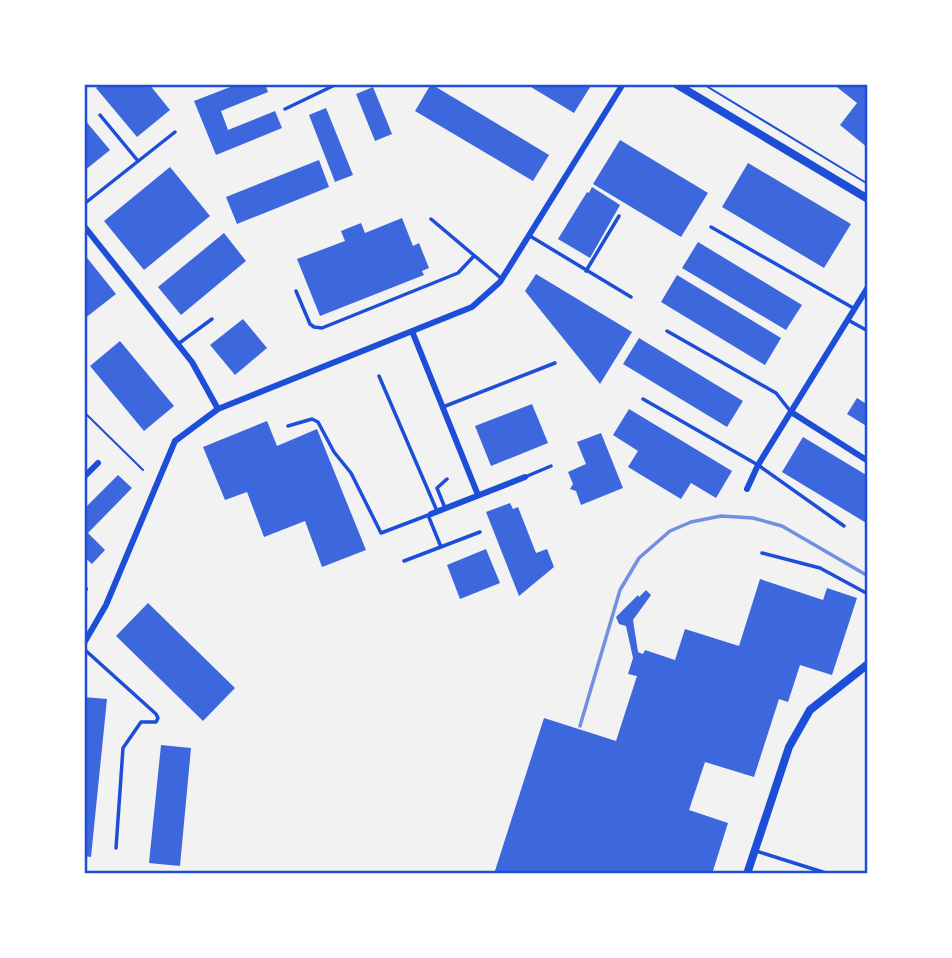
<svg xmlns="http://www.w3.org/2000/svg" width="952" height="958" font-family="Spectral,serif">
<rect width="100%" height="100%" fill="#f2f2f2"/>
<path fill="#3d67dc" d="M101 84H149L170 110 137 137 96 88Z
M238 84H265L268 92 221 111 228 130 275 111 282 128 216 155 194 101Z
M431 84 549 155 533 181 415 111Z
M526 84H592L574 113Z
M833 84H868V148L840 125 857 103Z
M373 87 392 134 375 141 356 94Z
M326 108 353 175 335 182 309 115Z
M84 119 110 150 84 171Z
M620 140 708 193 681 237 593 184Z
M319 160 329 187 237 224 226 197Z
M748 163 851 224 824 268 722 207Z
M170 167 210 216 144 270 104 221Z
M592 187 620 205 590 258 558 239 587 192 589 193Z
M402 218 413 246 419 243 429 268 422 271 424 275 320 316 297 259 345 241 341 231 361 223 365 233Z
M224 233 246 261 181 315 158 287Z
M698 242 802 305 786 330 682 268Z
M84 254 116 294 84 319Z
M536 274 632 332 600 384 525 291Z
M677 275 781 338 765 365 661 302Z
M243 319 267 348 235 375 210 345Z
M639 338 743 401 727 427 623 364Z
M120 341 174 406 144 431 90 366Z
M857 398 868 405V427L847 414Z
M532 404 548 443 491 466 475 426Z
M629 409 732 471 716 498 691 483 681 499 628 467 638 451 613 435Z
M267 421 277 446 317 429 366 550 322 567 305 521 264 537 247 492 225 500 203 447Z
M601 433 623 488 581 505 576 491 570 489 573 484 568 472 586 464 577 442Z
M803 437 868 476V524L782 472Z
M118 475 132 488 88 533 105 550 92 564 84 557V509Z
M510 503 513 509 518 507 536 553 547 549 554 567 519 596 486 512Z
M486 549 500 583 460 599 447 565Z
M760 579 823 600 827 588 857 598 832 675 800 665 788 702 779 699 754 777 705 762 689 810 728 823 712 874H494L544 718 616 741 637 676 628 674 633 658 626 626 619 624 616 617 638 595 639 597 646 590 651 595 633 620 638 652 643 654 645 650 675 660 685 629 739 646Z
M148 603 235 688 203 721 116 636Z
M84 697 107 699 91 857 84 856Z
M161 745 191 748 180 866 149 863Z"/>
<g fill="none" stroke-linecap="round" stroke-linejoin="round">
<path stroke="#1d4ed8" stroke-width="2" d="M703 84 868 184
M84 412 143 470"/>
<path stroke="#1d4ed8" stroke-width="3.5" d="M285 109 337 84
M100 115 138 161
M84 204 175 132
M431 219 502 279
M711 227 855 309
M530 236 631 297
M586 271 619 216
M296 291 310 324 314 327 322 328 458 273 474 256
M848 320 868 331
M667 331 776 393 791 412
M178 344 212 319
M379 376 437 511
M643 399 758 465 844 526
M443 407 555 363
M288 426 312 419 318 422 334 452 351 473 381 533 431 514
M525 477 551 466
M445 508 437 488 447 479
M428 515 441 547
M762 553 820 568 868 594
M404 561 480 532
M84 649 156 714 158 718 156 722H141L123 748 116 848
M756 851 829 874"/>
<path stroke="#1d4ed8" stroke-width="6" d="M84 226 192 362 218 409
M412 331 478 495
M791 412 868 461
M84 477 98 463
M747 489 758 465 868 287
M431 514 525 477
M84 588 85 589
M84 643 106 605 175 441 218 409 472 307 500 282 623 84"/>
<path stroke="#1d4ed8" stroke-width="8" d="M676 84 868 199
M747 874 789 747 810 710 868 664"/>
<path stroke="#7290e2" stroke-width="3.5" d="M580 726 620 590 639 558 670 531 691 522 721 516 753 518 782 526 868 576"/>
</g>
<rect width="952" height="958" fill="none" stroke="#ffffff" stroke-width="172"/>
<rect x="86" y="86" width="780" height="786" fill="none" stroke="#1d4ed8" stroke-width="2.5"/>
</svg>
